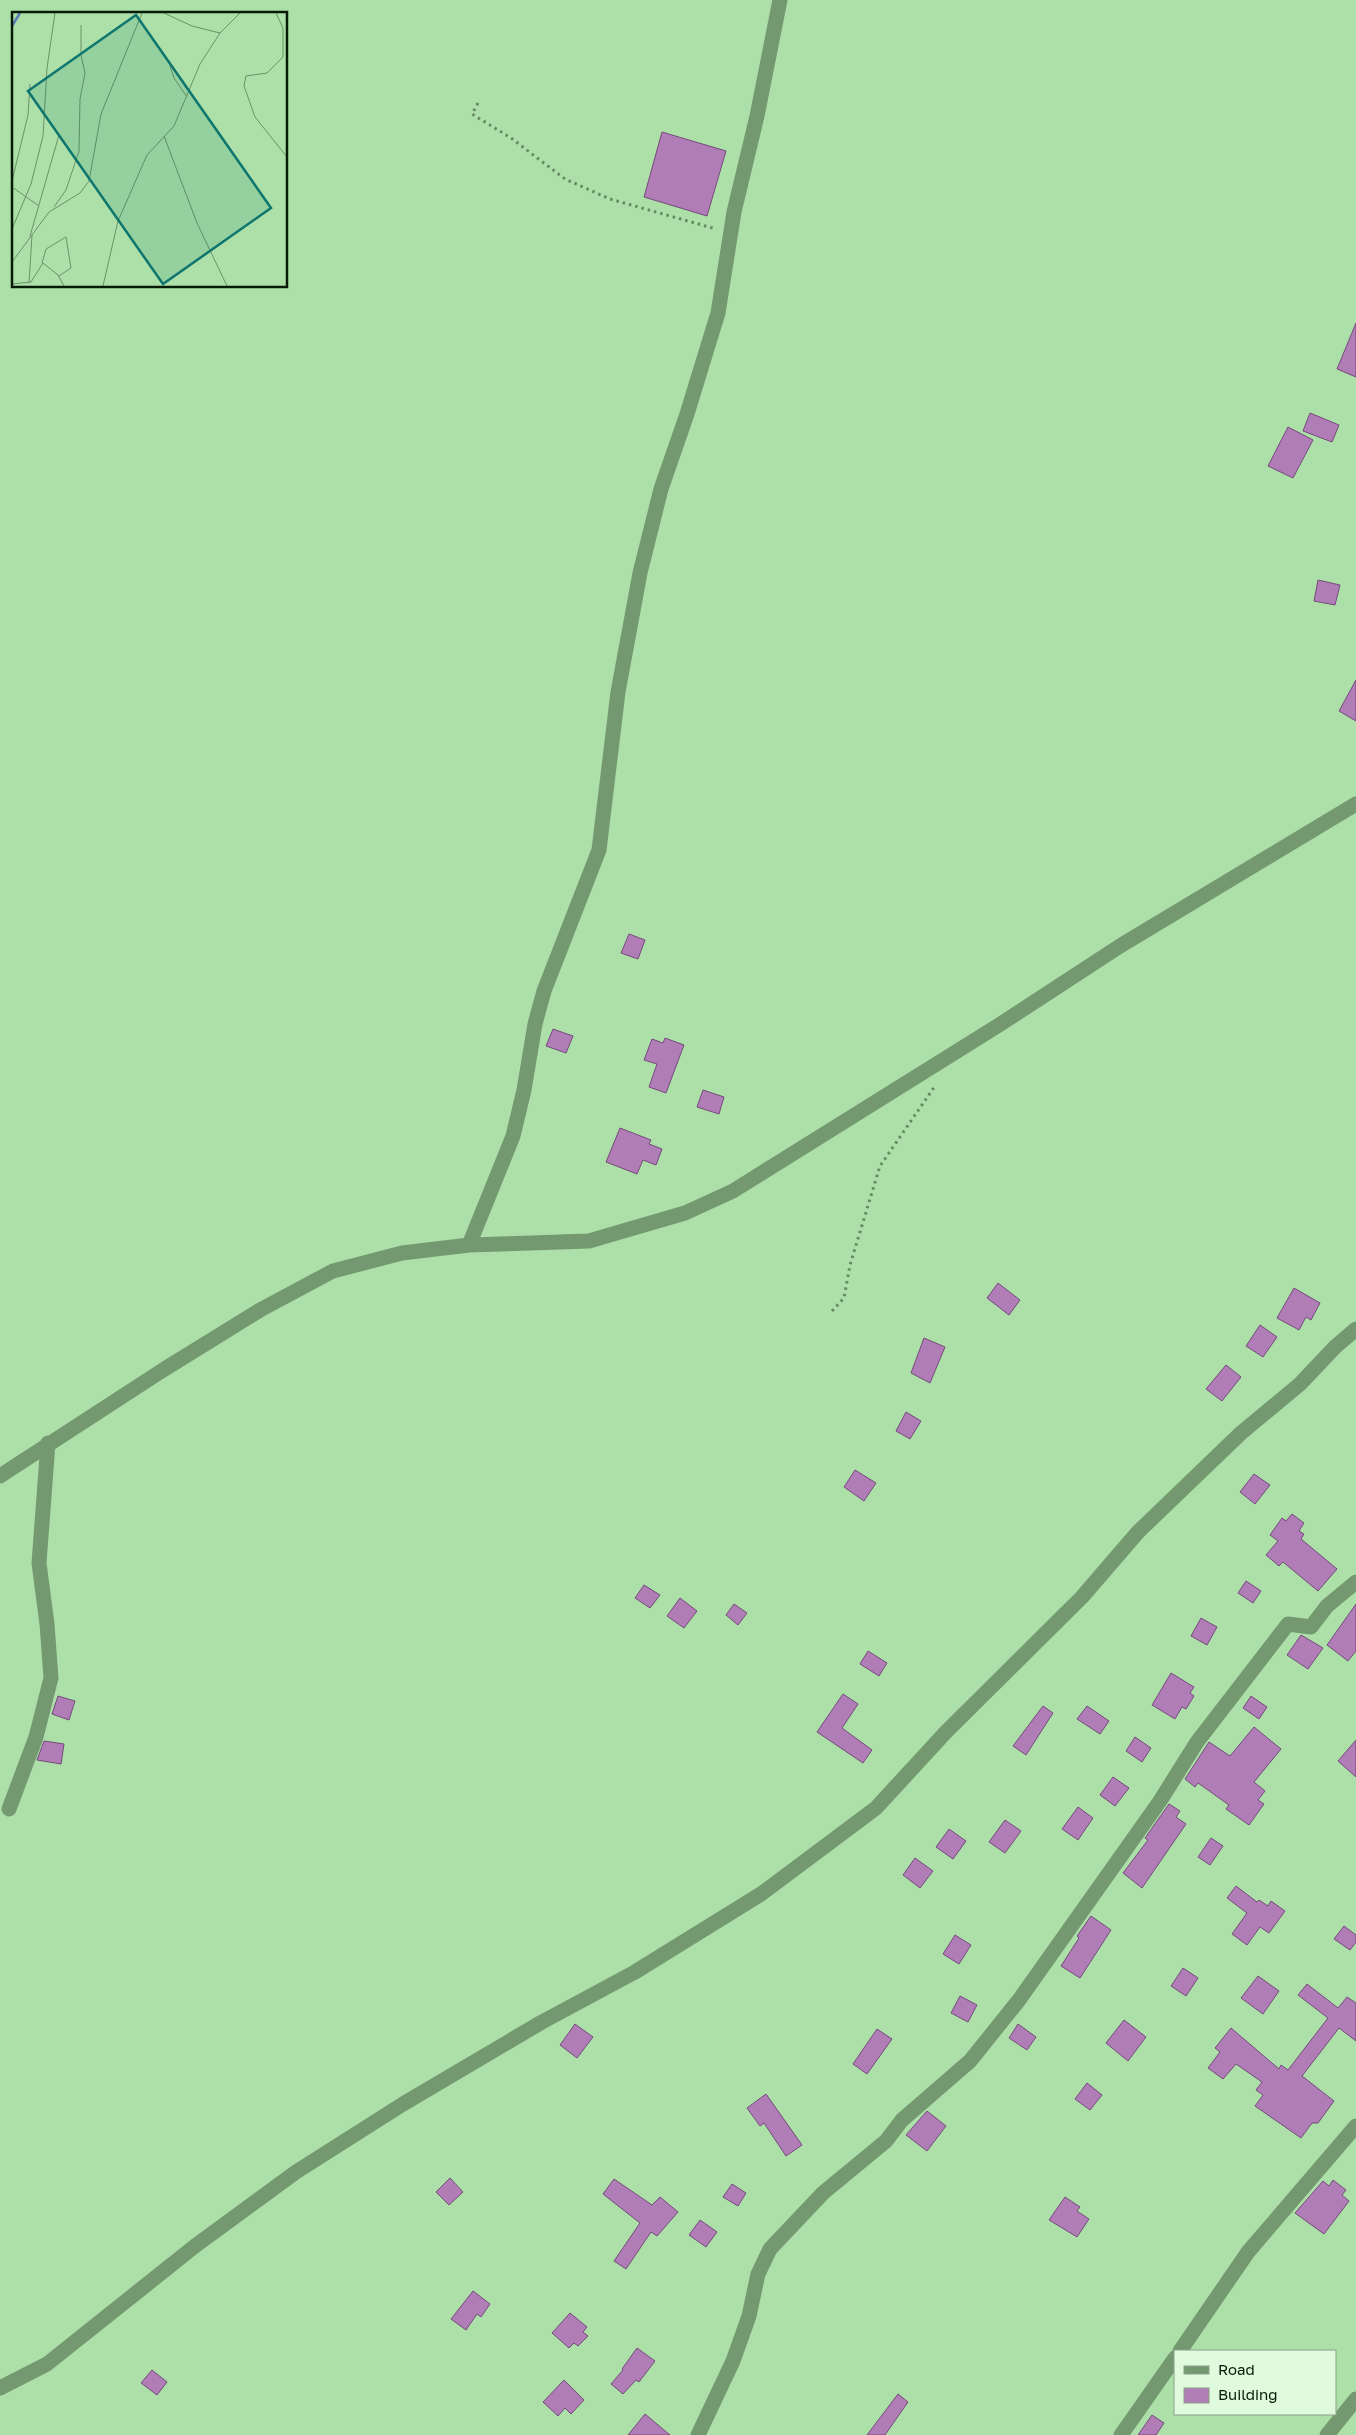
<svg xmlns="http://www.w3.org/2000/svg" width="1356" height="2435" font-family="'Golos Text',sans-serif">
<rect width="100%" height="100%" fill="#ade0a9"/>
<path fill="#b07db7" stroke="#754a7b" d="M662 132 726 151 707 216 644 197Z
M1356 323V377L1337 369Z
M1310 413 1339 425 1332 442 1303 431Z
M1288 427 1313 440 1293 478 1268 466Z
M1318 580 1340 585 1335 605 1314 601Z
M1356 680V721L1339 711Z
M629 934 645 940 638 959 621 953Z
M553 1029 573 1036 566 1053 546 1046Z
M665 1038 684 1045 666 1093 649 1087 657 1064 644 1060 652 1039 663 1043Z
M703 1090 724 1097 719 1114 697 1107Z
M620 1128 651 1140 649 1144 662 1149 656 1165 643 1160 637 1174 606 1162Z
M998 1283 1020 1300 1009 1315 987 1298Z
M1294 1288 1320 1303 1311 1320 1306 1317 1299 1330 1277 1318Z
M1260 1325 1277 1337 1263 1357 1246 1346Z
M924 1338 945 1347 930 1383 911 1373Z
M1226 1365 1241 1377 1222 1401 1206 1389Z
M906 1412 921 1421 910 1439 896 1431Z
M855 1470 876 1483 864 1501 844 1487Z
M1254 1474 1270 1485 1255 1504 1240 1492Z
M1292 1514 1304 1523 1299 1531 1304 1534 1301 1539 1337 1569 1318 1591 1283 1562 1279 1566 1266 1555 1278 1541 1270 1535 1282 1518 1286 1521Z
M1246 1581 1261 1591 1253 1603 1238 1593Z
M644 1585 660 1595 650 1608 635 1598Z
M680 1598 697 1611 684 1628 667 1616Z
M734 1604 747 1613 738 1625 726 1615Z
M1356 1604V1651L1348 1661 1327 1645Z
M1201 1618 1217 1627 1207 1645 1191 1636Z
M1301 1635 1323 1648 1308 1669 1287 1655Z
M868 1651 887 1663 879 1676 860 1664Z
M1171 1673 1194 1687 1190 1693 1194 1696 1186 1709 1182 1707 1175 1719 1152 1705Z
M843 1694 858 1704 842 1728 872 1750 863 1763 817 1732Z
M58 1696 75 1701 69 1720 52 1714Z
M1251 1696 1267 1707 1259 1719 1243 1708Z
M1043 1706 1053 1713 1026 1755 1013 1746Z
M1087 1706 1109 1721 1100 1734 1077 1719Z
M1254 1727 1281 1749 1254 1782 1265 1791 1258 1800 1264 1804 1249 1825 1226 1809 1229 1805 1198 1783 1195 1787 1185 1779 1209 1742 1230 1756Z
M1135 1737 1151 1748 1142 1762 1126 1751Z
M1356 1740V1777L1338 1761Z
M44 1741 64 1744 61 1764 37 1760Z
M1113 1777 1129 1788 1115 1806 1100 1795Z
M1169 1804 1180 1811 1176 1817 1186 1824 1142 1888 1123 1873 1148 1840 1145 1838Z
M1078 1807 1093 1818 1078 1840 1062 1829Z
M1005 1820 1021 1831 1005 1853 989 1842Z
M949 1829 966 1841 953 1859 936 1847Z
M1211 1838 1223 1846 1210 1865 1198 1857Z
M915 1858 933 1871 920 1888 903 1875Z
M1236 1886 1257 1902 1259 1900 1268 1906 1271 1901 1285 1911 1269 1933 1260 1927 1247 1945 1232 1934 1247 1913 1227 1898Z
M1091 1916 1111 1930 1080 1978 1061 1966 1079 1938 1077 1936Z
M1344 1926 1356 1935V1942L1350 1950 1334 1939Z
M955 1935 971 1945 959 1964 943 1954Z
M1183 1968 1198 1978 1186 1996 1171 1986Z
M1258 1976 1279 1991 1263 2014 1241 1998Z
M1307 1984 1338 2008 1347 1997 1356 2003V2041L1339 2028 1302 2076 1334 2101 1318 2123H1312L1301 2138 1255 2106 1263 2095 1256 2090 1262 2082 1236 2064 1223 2079 1208 2068 1220 2052 1215 2048 1231 2028 1279 2069 1281 2065 1288 2070 1328 2018 1298 1995Z
M960 1996 977 2005 968 2022 951 2013Z
M1124 2020 1146 2037 1128 2061 1106 2043Z
M575 2024 593 2037 577 2058 560 2045Z
M1018 2024 1036 2037 1027 2050 1009 2038Z
M877 2029 892 2039 867 2074 853 2064Z
M1087 2083 1102 2095 1090 2110 1075 2099Z
M766 2094 802 2145 786 2156 764 2123 760 2126 747 2108Z
M927 2111 946 2126 927 2151 906 2135Z
M450 2178 463 2192 449 2205 436 2192Z
M614 2179 652 2205 660 2197 678 2212 657 2236 651 2232 626 2269 614 2261 640 2223 603 2194Z
M1333 2180 1346 2190 1342 2195 1349 2201 1324 2234 1295 2213 1323 2181 1329 2186Z
M732 2184 746 2193 738 2206 723 2197Z
M1065 2197 1080 2207 1077 2211 1089 2219 1077 2237 1049 2220Z
M700 2220 717 2232 706 2247 689 2235Z
M473 2291 490 2304 481 2317 477 2314 466 2330 451 2319Z
M570 2313 587 2327 583 2332 588 2336 578 2346 574 2343 569 2348 552 2333Z
M637 2348 655 2361 639 2382 636 2380 623 2394 611 2384 623 2370 622 2369Z
M152 2370 167 2382 157 2395 141 2383Z
M564 2380 584 2400 571 2414 565 2408 558 2416 543 2402Z
M898 2394 908 2402 885 2435H867Z
M645 2414 670 2435H628Z
M1152 2415 1164 2423 1156 2435H1138Z"/>
<g fill="none" stroke-linecap="round" stroke-linejoin="round">
<path stroke="#658a62" stroke-width="3" stroke-dasharray="2.5 4" stroke-linecap="butt" d="M478 103 472 114 511 138 565 179 610 199 716 229
M832 1311 844 1298 850 1265 880 1166 935 1086"/>
<path stroke="#749971" stroke-width="15" d="M469 1245 513 1136 524 1090 535 1024 544 991 599 850 618 692 640 573 661 489 687 414 718 313 734 212 757 116 780 0
M0 1476 163 1370 260 1310 333 1271 402 1253 469 1245 589 1241 685 1213 733 1191 999 1025 1120 946 1356 804
M9 1809 36 1737 51 1678 47 1624 39 1563 48 1443
M1180 2351 1248 2252 1356 2126
M0 2388 47 2364 195 2246 296 2172 403 2104 542 2022 635 1972 761 1894 876 1808 945 1733 1082 1597 1138 1532 1241 1433 1300 1384 1335 1347 1356 1329
M698 2435 733 2361 749 2316 758 2274 770 2249 823 2193 886 2141 902 2120 970 2061 1019 2000 1160 1801 1197 1742 1288 1624 1311 1627 1327 1606 1356 1582
M1121 2435 1175 2358
M1327 2435 1356 2399"/>
</g>
<g transform="translate(12 12)">
<rect width="275" height="275" fill="#ade0a9"/>
<path fill="none" stroke="#5d7db9" stroke-width="2.5" d="M0 14 8 1"/>
<path fill="none" stroke="#6b9168" stroke-width="1" d="M152 1 180 14 208 21M264 1 271 16V45L255 61 234 64 232 74 243 105 275 145M158 54 162 66 175 85M152 124 185 211 215 274M0 169 16 103 18 72M0 175 27 194M42 195 54 178 67 139 68 87 73 61 69 43V13M0 217 19 172 31 124 35 56 43 1M18 224 47 123M0 250 37 200 68 181 77 169 89 102 130 1M30 251 34 237 54 225 59 256 47 264M17 271 20 223M0 272 19 270 31 251 46 263 52 274M91 274 106 209 135 143 162 114 188 52 208 21 228 1"/>
<path fill="#0f766e" fill-opacity="0.15" stroke="#0f766e" stroke-width="2.5" d="M124 3 259 196 151 272 16 79Z"/>
<rect width="275" height="275" fill="none" stroke="#081b07" stroke-width="2.5"/>
</g>
<rect x="1174" y="2350" width="162" height="65" fill="#e0fadd" stroke="#8aa187"/>
<rect x="1184" y="2366" width="25" height="8" fill="#749971" stroke="#8aa187"/>
<text x="1218" y="2375" font-size="15" fill="#081b07">Road</text>
<rect x="1184" y="2388" width="25" height="15" fill="#b07db7" stroke="#8aa187"/>
<text x="1218" y="2400" font-size="15" fill="#081b07">Building</text>
</svg>
